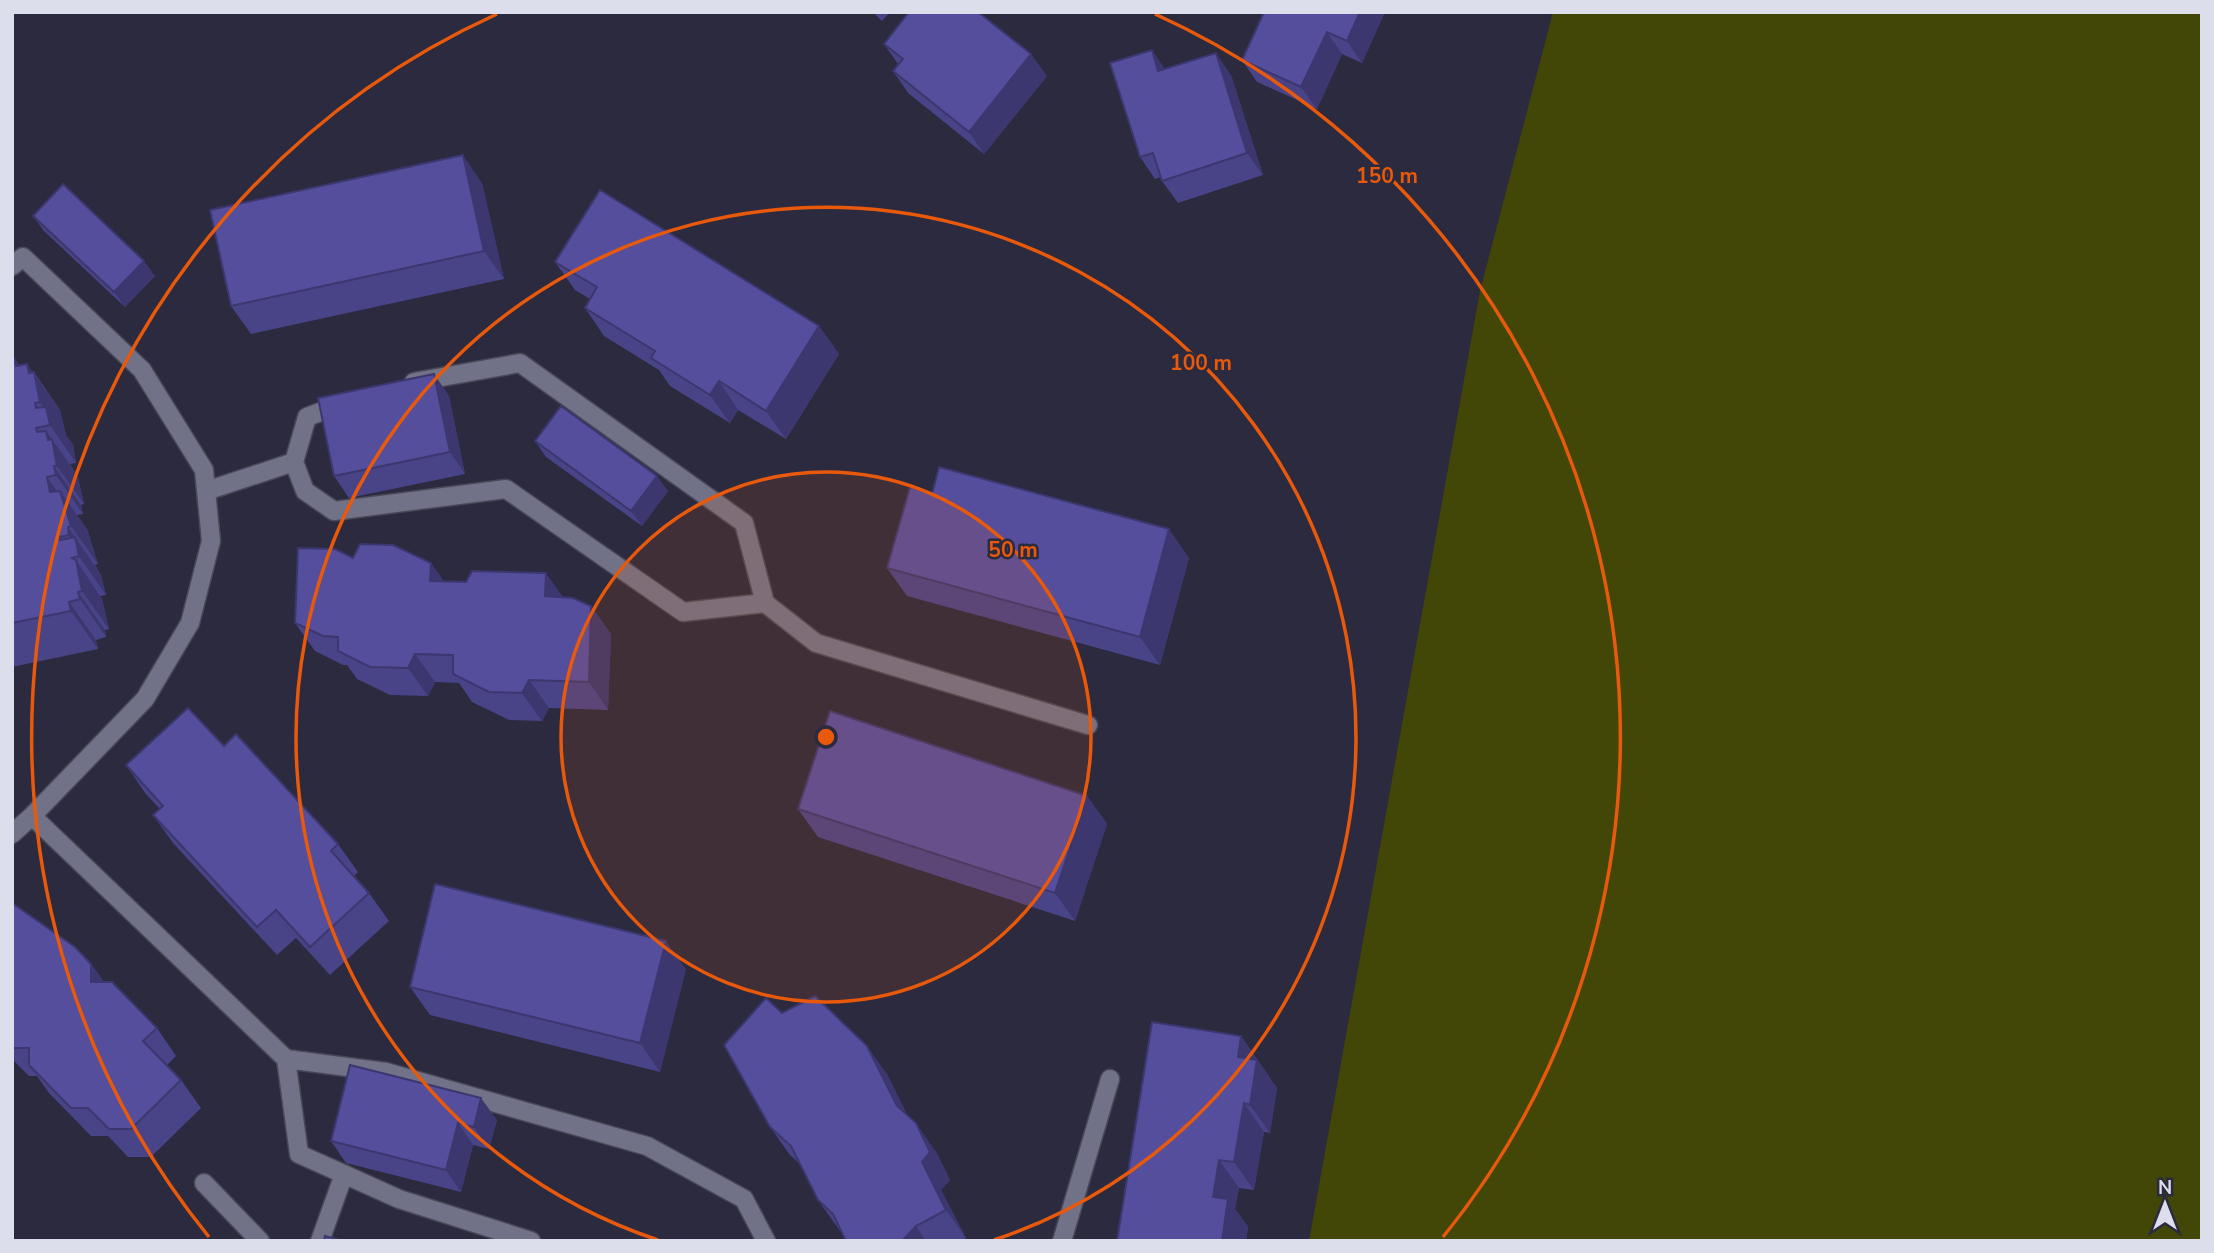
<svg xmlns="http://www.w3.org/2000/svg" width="2214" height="1253" font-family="'Nunito Sans',sans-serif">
<rect width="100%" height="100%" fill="#2b2a3e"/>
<path fill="#424707" d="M1553 12H2202V1241H1309L1480 291Z"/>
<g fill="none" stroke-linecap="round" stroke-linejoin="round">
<defs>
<path id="minor" d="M12 266 23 257 142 370 204 470 211 541 190 623 145 699 32 816
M414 382 520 363 744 523 765 603 816 643 1088 725
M294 462 305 491 334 511 506 489 683 612 765 603
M206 491 294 462 307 417 344 403
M12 834 32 816 286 1059 386 1072 647 1146 744 1199 766 1241
M286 1059 299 1154 399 1199 531 1241
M204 1183 260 1241
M320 1241 344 1174
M1062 1241 1110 1079"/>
</defs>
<use href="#minor" stroke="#484858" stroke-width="21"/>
<use href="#minor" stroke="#717188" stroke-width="18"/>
</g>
<path fill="#494387" d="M873 12H890L882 21Z
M1264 12H1385L1362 63 1342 54 1317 109 1257 82 1242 60Z
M884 44 1047 76 984 154 908 93 893 71 898 64Z
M1165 69 1231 75 1263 175 1178 203 1162 181 1161 177 1155 179 1140 157Z
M482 183 504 279 251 334 231 306Z
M33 216 155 276 125 307 44 231Z
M555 262 819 326 839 354 786 439 738 410 730 423 670 386 659 370 604 336 585 308 590 299 575 290Z
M14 358 19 365 34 372 60 410 66 435 73 445 76 463 70 464 78 478 84 504 81 505 83 514 77 515 87 529 98 564 95 565 101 575 106 595 100 596 102 599 109 629 105 630 106 637 96 640 98 649 12 667V359Z
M434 374 449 396 465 474 349 498 334 476Z
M535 441 668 491 642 526 546 457Z
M932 494 1189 558 1160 665 907 596 887 568Z
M353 558 431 563 444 582 563 597 591 606 611 634 608 710 549 708 542 721 509 720 472 702 459 683 435 682 428 696 390 695 357 679 347 665H343L315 651 295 623Z
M224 746 338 844 358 872 354 876 369 893 389 921 330 975 296 938 277 955 173 843 153 815 160 809 145 793 126 765Z
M1087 796 1107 824 1075 921 818 837 798 809Z
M12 903 91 964 104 982 157 1028 176 1056 167 1065 181 1080 201 1108 151 1157H128L108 1136H91L49 1093 37 1076H29L12 1059Z
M686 969 660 1072 430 1015 410 987Z
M782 1013 887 1074 907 1115 936 1152 950 1180 941 1190 966 1238 961 1241H846L842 1233 838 1228 818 1200 800 1164 790 1155 770 1127Z
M1241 1036 1277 1088 1270 1133 1264 1132 1254 1190 1239 1188 1235 1209 1248 1227 1246 1241H1117Z
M350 1065 497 1120 489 1149 473 1145 461 1192 346 1163 331 1141Z"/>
<path fill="#3c376e" d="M1360 12H1385L1362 63 1347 41Z
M1327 32 1342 54 1317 109 1301 87Z
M1152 50 1167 72 1158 71Z
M1216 53 1231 75 1263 175 1247 153Z
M1031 54 1047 76 984 154 969 132Z
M463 155 482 183 504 279 484 251Z
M144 261 155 276 125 307 114 292Z
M819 326 839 354 786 439 766 411Z
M14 358 38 392 29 373 27 364 60 410 66 435 73 445 76 463 50 425 36 408 35 403 49 424 47 412 16 366Z
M434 374 449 396 465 474 450 452Z
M719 381 738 410 730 423 710 395Z
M36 428 55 455 48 440 46 431 73 469 78 478 84 504 57 466 37 432Z
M54 466 81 505 83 514 56 475Z
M657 476 668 491 642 526 631 511Z
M47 477 63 500 60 491 87 529 98 564 71 526 50 492Z
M68 527 101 575 106 595 79 556 76 545 69 535Z
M1169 529 1189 558 1160 665 1140 637Z
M76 560 102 599 109 629 82 591Z
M431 563 451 591 430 581Z
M546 573 566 601 545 596Z
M78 592 105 630 106 637 80 599Z
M69 602 96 640 98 649 71 611Z
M591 606 611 634 608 710 589 682Z
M415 654 435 682 428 696 408 668Z
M529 680 549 708 542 721 522 693Z
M1087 796 1107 824 1075 921 1055 893Z
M666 941 686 969 660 1072 640 1043Z
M91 964 111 992 91 982Z
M1241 1036 1277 1088 1270 1133 1250 1105 1238 1057Z
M867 1046 887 1074 917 1134 897 1106Z
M481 1098 497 1120 489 1149 474 1127Z
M1244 1103 1264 1132 1254 1190 1234 1162Z
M458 1123 473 1145 461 1192 446 1170Z
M916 1123 936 1152 950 1180 941 1190 966 1238 946 1210 922 1162Z
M1219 1160 1239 1188 1235 1209 1248 1227 1246 1241H1222L1213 1197Z
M916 1226 926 1241H902Z"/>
<path fill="#554e9d" stroke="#3c376e" stroke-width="2" d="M909 12H978L1031 54 969 132 893 71 903 59 884 44Z
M1264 12H1360L1347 41 1327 32 1301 87 1242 60Z
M1152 50 1158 71 1216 53 1247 153 1162 181 1153 153 1140 157 1110 63Z
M463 155 484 251 231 306 210 210Z
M63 184 144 261 114 292 33 216Z
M600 190 819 326 766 411 719 381 710 395 651 358 655 351 585 308 597 287 555 262Z
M14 358 16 366 27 364 29 373 34 372 40 402 35 403 36 408 46 407 50 425 36 428 37 432 46 431 48 440 52 439 57 466H54L56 475 47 477 50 492 60 491 71 526 68 527 69 535 59 537 60 540 75 537 79 556 72 558 76 560 82 591 78 592 80 599 69 602 71 611 12 623V359Z
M434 374 450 452 334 476 318 398Z
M561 406 657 476 631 511 535 441Z
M939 467 1169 529 1140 637 887 568 910 487 932 494Z
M360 544 393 545 431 563 430 581 466 582 472 571 546 573 545 596 573 598 591 606 589 682 529 680 522 693 489 692 453 674V655L415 654 408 668 370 667 338 651V637L323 636 295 623 298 548 335 549 353 558Z
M188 708 224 746 236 734 338 844 331 851 369 893 310 947 276 910 257 927 153 815 163 806 126 765Z
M830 711 1087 796 1055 893 798 809Z
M435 884 666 941 640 1043 410 987Z
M12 903 75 947 91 964V982H112L157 1028 143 1041 181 1080 131 1129H109L88 1108H71L29 1065V1048H12Z
M815 996 867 1046 897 1106 916 1123 930 1152 922 1162 946 1210 916 1226 902 1241H846L833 1214 818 1200 791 1146 770 1127 724 1045 766 998 782 1013Z
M1152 1022 1241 1036 1238 1057 1257 1060 1250 1105 1244 1103 1234 1162 1219 1160 1213 1197 1228 1199 1222 1241H1117Z
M350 1065 481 1098 474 1127 458 1123 446 1170 331 1141Z
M325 1236 344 1241H324Z"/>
<circle cx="826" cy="737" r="265" fill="#e8590c" fill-opacity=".12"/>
<g fill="none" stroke="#e8590c" stroke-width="3.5">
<circle cx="826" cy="737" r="265"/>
<path d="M658 1240A530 530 0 1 1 994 1240"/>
<path d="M209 1237A794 794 0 0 1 497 14M1155 14A794 794 0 0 1 1443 1237"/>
</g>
<circle cx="826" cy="737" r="10" fill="#e8590c" stroke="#2b2a3e" stroke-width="3.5"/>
<g font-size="21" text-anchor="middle" font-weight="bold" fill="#e8590c" stroke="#2b2a3e" stroke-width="5" stroke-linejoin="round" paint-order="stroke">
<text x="1387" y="183">150 m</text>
<text x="1201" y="370">100 m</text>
<text x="1013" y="557">50 m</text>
</g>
<rect width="2214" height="1253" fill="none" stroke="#dddeeb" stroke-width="28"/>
<g transform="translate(2165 1204)" stroke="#2b2a3e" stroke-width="5" paint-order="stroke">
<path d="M0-5L12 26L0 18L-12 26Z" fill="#dddeeb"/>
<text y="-10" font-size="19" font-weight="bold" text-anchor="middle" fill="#dddeeb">N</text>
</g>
</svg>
